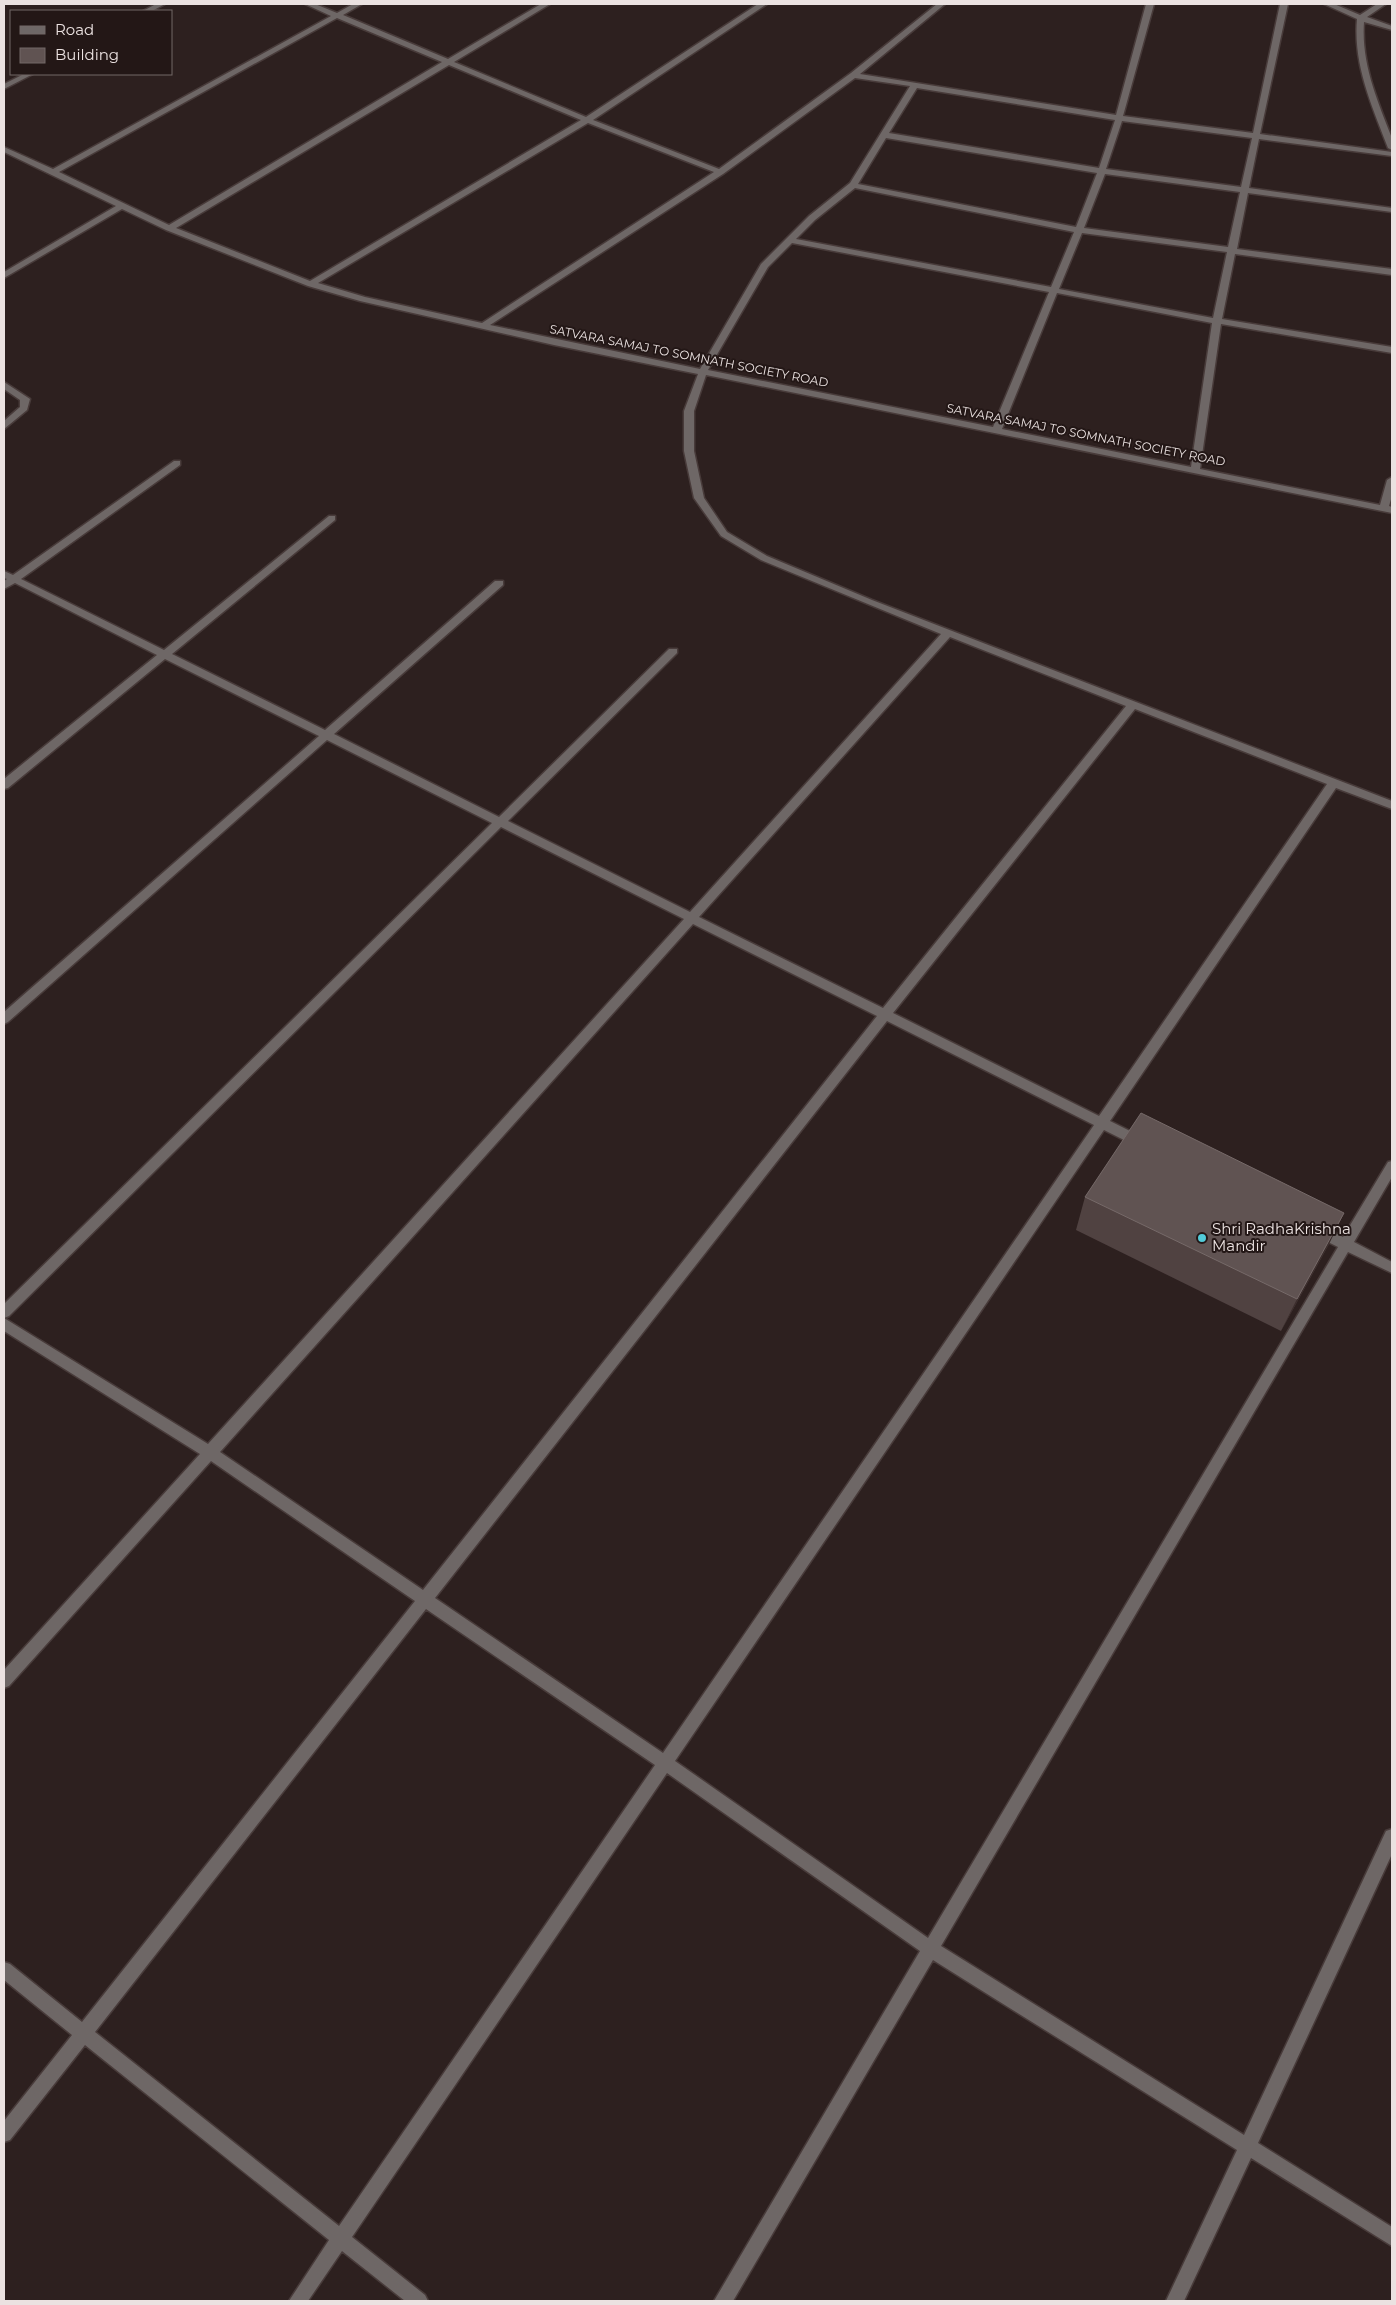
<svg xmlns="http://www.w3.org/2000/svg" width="1396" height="2305" font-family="Montserrat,sans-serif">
<rect width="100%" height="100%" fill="#2d201f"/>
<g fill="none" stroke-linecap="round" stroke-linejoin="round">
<defs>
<path id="minor" d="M156 4H165L152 11H143Z
M305 4H315L337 13 353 4H362L343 15 448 59 541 4H550L454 62 586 117 758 4H767L593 120 719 169 851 73 937 4H945L860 74 1116 115 1146 4H1154L1123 116 1253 133 1280 4H1288L1260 134 1392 152V156L1259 139 1249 188 1392 208V212L1248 193 1237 249 1392 269V275L1235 254 1222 319 1392 347V353L1221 324 1200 469 1380 505 1387 480 1392 477V496L1389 506 1392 507V513L706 375 694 411V451L704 498 727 532 767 556 872 600 1392 801V809L1336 788 1110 1121 1144 1138 1146 1142 1144 1146H1136L1104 1130 675 1761 928 1938 1338 1247 1312 1234 1311 1230 1312 1226C1322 1223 1335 1233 1343 1237L1388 1162 1392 1161V1177L1354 1242 1392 1262V1273L1348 1252 941 1946 1244 2135 1386 1831 1392 1829V1854L1258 2143 1392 2227V2246L1251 2158 1184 2301H1166L1237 2150 933 1960 733 2301H714L920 1951 667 1773 352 2237 425 2295 428 2301H405L342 2251 308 2301H289L329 2240 85 2045 10 2140 4 2142V2121L72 2035 4 1980V1962L10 1964 82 2022 415 1601 211 1461 9 1686 4 1688V1670L200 1454 4 1331V1318L208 1444 684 919 501 827 9 1316 4 1318V1304L492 823 327 740 8 1022 4 1024V1012L319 736 165 659 8 788 4 789V779L157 655 15 583 4 589V581L7 579 4 578V571L13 575 174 461H180V465L21 579 164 650 329 516H335V520L172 654 325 730 495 581H503V585L334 734 499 817 669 649H677V653L508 821 690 912 941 634 761 560 721 536 694 498 684 451V411L698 374 554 345 360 301 308 286 166 230 122 209 4 278V272L116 206 4 152V147L53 169 331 16ZM337 18 442 62 169 225 59 172ZM449 65 581 120 310 281 176 228ZM855 78 910 86 850 183 809 216 761 264 700 369 490 325 723 174ZM917 88 1115 120 1099 168 889 133ZM1122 121 1252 138 1241 187 1106 169ZM588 123 714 172 482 323 365 297 318 283ZM886 138 1097 173 1076 227 858 184ZM1105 174 1240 192 1228 247 1084 228ZM855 188 1074 232 1051 287 796 239 815 220ZM1082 233 1227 252 1213 318 1059 289ZM792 243 1049 292 993 427 708 370 768 267ZM1057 293 1212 323 1191 467 1002 429ZM950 637 1126 706 883 1008 699 917ZM1135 709 1327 784 1099 1116 893 1013ZM693 924 877 1016 423 1590 220 1452ZM887 1021 1094 1125 663 1753 435 1598ZM426 1609 655 1765 339 2226 95 2032Z
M1324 4H1334L1360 15 1377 4H1386L1367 17 1392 26V30L1364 22C1361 63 1377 100 1392 138V150L1388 148C1372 106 1353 65 1357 19Z
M24 74H33L4 89V84Z
M4 382 30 399 27 410 4 429V421L20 407V400L4 389Z"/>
</defs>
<use href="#minor" stroke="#483b3a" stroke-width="3"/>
<use href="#minor" fill="#6e6766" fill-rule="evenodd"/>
</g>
<path fill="#504241" d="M1085 1197 1344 1213 1328 1246 1281 1331 1076 1230Z"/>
<path fill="#3b2d2c" d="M1344 1213 1328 1246 1281 1331 1297 1299Z"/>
<path fill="#605352" stroke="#766a69" d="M1141 1113 1344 1213 1297 1299 1085 1197Z"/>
<circle fill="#52cbd9" stroke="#231716" stroke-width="2" cx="1202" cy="1238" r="5"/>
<g text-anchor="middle" stroke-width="4" stroke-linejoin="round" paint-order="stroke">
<g font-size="12" fill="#ebe2e1" stroke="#231716">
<text transform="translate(689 356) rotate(11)" y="4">SATVARA SAMAJ TO SOMNATH SOCIETY ROAD</text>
<text transform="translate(1086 435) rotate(11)" y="4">SATVARA SAMAJ TO SOMNATH SOCIETY ROAD</text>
</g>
<g font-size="15" fill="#ebe2e1" stroke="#231716" text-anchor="start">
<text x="1212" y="1234">Shri RadhaKrishna<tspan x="1212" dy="17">Mandir</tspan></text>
</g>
</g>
<rect width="1396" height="2305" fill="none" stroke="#ebe2e1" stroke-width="10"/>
<rect x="10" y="10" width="162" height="65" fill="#231716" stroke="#736867"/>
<rect x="20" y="26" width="25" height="8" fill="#6e6766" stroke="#736867"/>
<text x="55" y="35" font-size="15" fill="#ebe2e1">Road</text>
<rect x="20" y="48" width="25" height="15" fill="#605352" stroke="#736867"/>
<text x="55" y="60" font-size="15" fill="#ebe2e1">Building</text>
</svg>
